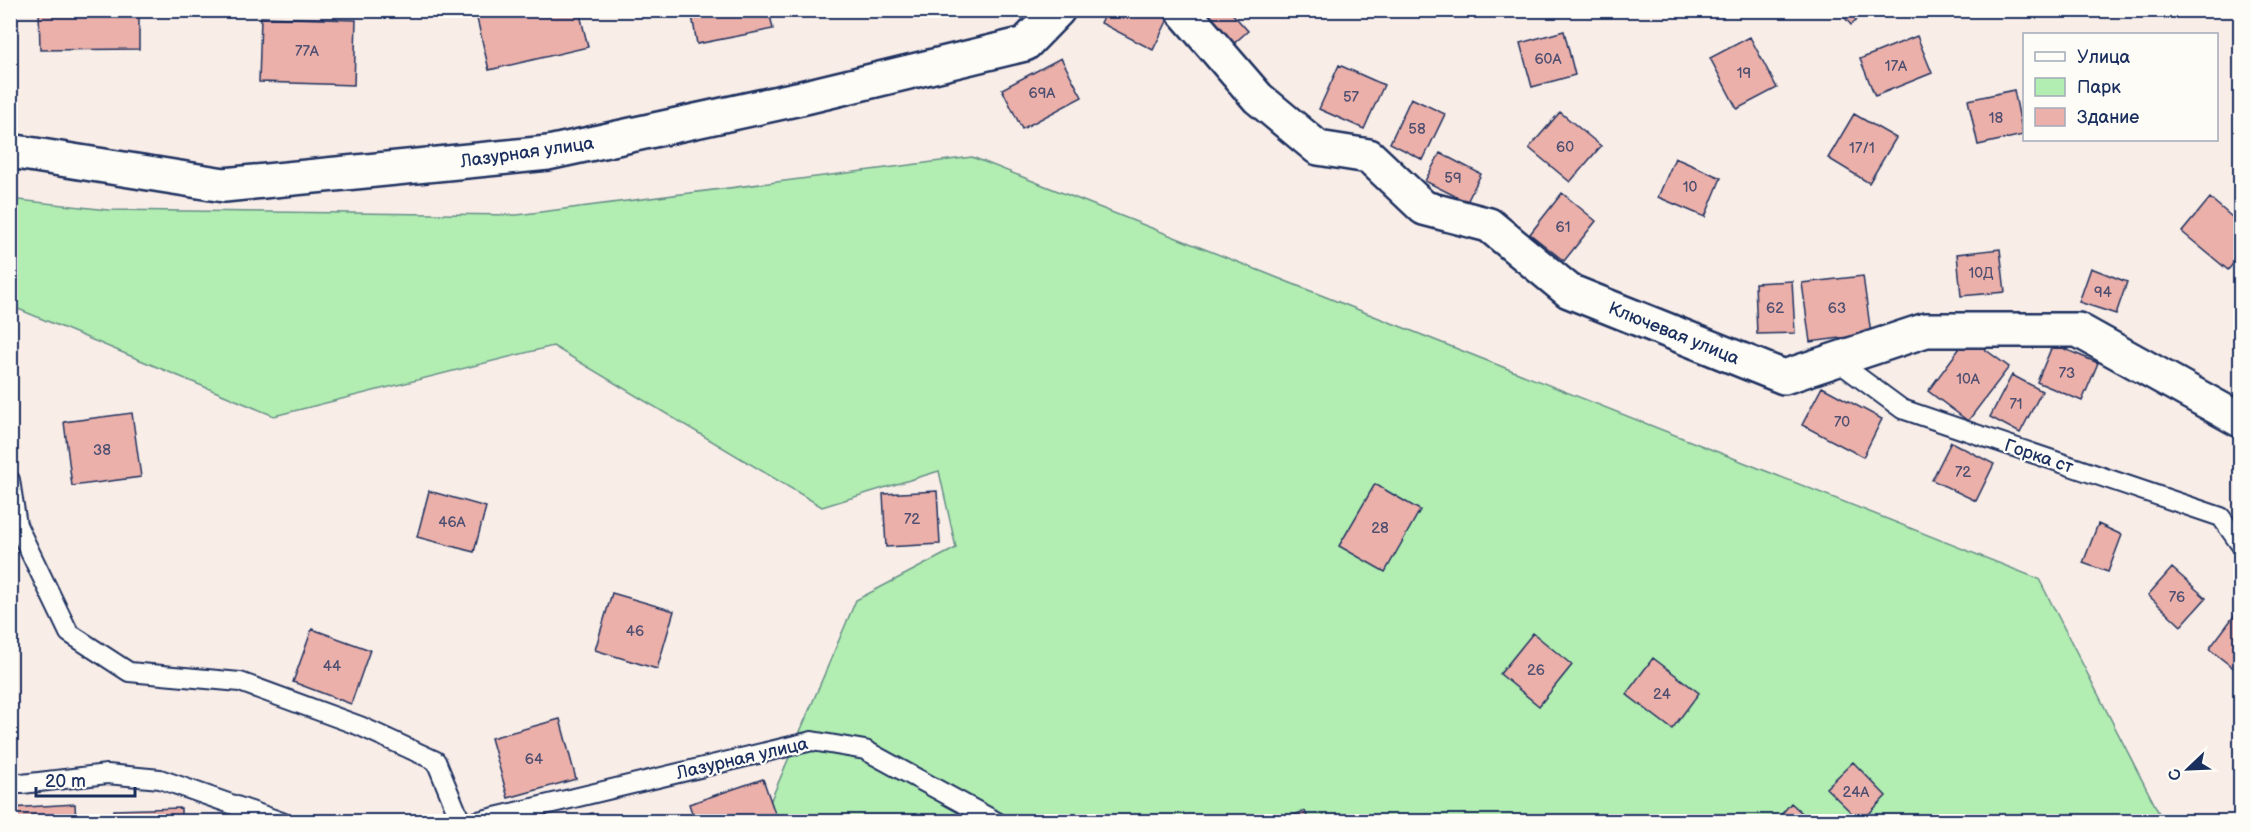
<svg xmlns="http://www.w3.org/2000/svg" width="2251" height="832" font-family="'Balsamiq Sans',sans-serif">
<rect width="100%" height="100%" fill="#f9ede7"/>
<filter id="ink" filterUnits="userSpaceOnUse"><feTurbulence type="fractalNoise" baseFrequency=".0167" numOctaves="2"/><feDisplacementMap in="SourceGraphic" scale="12" xChannelSelector="R" yChannelSelector="G"/><feConvolveMatrix kernelMatrix="1 2 1 2 8 2 1 2 1" color-interpolation-filters="sRGB"/></filter>
<g filter="url(#ink)">
<path fill="#b2edb1" stroke="#668e88" stroke-width="1.5" d="M972 157 2039 579 2163 821H762L856 600 956 548 939 471 822 507 553 346 274 416 11 306 10 199 108 210 517 215Z"/>
<path fill="#ebb0a9" stroke="#1b2f5e" stroke-width="1.5" d="M39 10H139V49L40 50Z
M475 10H579L588 47 489 70Z
M691 10H769L773 29 697 44Z
M1107 10H1171L1172 11 1153 50 1101 23Z
M1198 10H1229L1248 31 1230 47Z
M1838 10H1867L1851 25Z
M261 17 356 20 354 85 259 82Z
M1564 31 1575 75 1532 87 1520 43Z
M1917 36 1932 73 1875 96 1860 59Z
M1750 37 1777 88 1737 109 1710 58Z
M1061 58 1082 97 1022 129 1002 89Z
M1339 65 1384 85 1364 129 1319 109Z
M2014 90 2023 135 1978 145 1968 100Z
M1411 98 1445 114 1423 160 1390 143Z
M1560 112 1601 146 1570 182 1529 148Z
M1854 114 1896 138 1869 183 1828 158Z
M1440 153 1481 174 1467 202 1425 181Z
M1675 158 1721 178 1705 217 1658 197Z
M1562 193 1596 221 1564 261 1530 234Z
M2210 198 2240 224V255L2228 270 2182 232Z
M2000 249 2005 292 1961 296 1957 254Z
M2091 268 2127 282 2116 314 2079 302Z
M1863 276 1871 334 1810 342 1802 283Z
M1792 281 1795 333 1757 334 1755 283Z
M1968 337 2009 367 1968 421 1928 391Z
M2053 344 2098 363 2082 401 2037 382Z
M2012 375 2042 391 2020 433 1990 417Z
M1822 387 1882 419 1863 457 1802 425Z
M132 413 141 477 72 486 64 422Z
M1951 442 1994 464 1976 501 1932 480Z
M1375 484 1420 510 1385 572 1339 546Z
M429 491 486 507 474 552 417 537Z
M937 491 940 544 886 547 883 494Z
M2098 524 2122 535 2108 572 2083 563Z
M2172 568 2206 598 2181 626 2148 595Z
M612 593 674 611 657 669 595 650Z
M2240 608V673L2209 649Z
M312 629 370 650 351 704 293 682Z
M1533 633 1572 665 1539 706 1500 674Z
M1653 658 1699 693 1672 729 1626 694Z
M560 719 576 779 508 798 491 738Z
M1853 762 1886 796 1861 822 1826 788Z
M763 779 778 822H695L689 804Z
M1791 803 1812 822H1775Z
M75 804 76 822H11L10 808Z
M181 808V822H114V810Z
M1305 811 1309 822H1273Z
M592 813 595 822H567Z"/>
<g fill="none" stroke-linecap="round" stroke-linejoin="round">
<defs>
<path id="lane" d="M1837 361 1902 409 2221 517 2240 544
M10 480 17 525 69 633 129 672 240 682 360 726 436 761 461 822
M10 780 22 784 107 774 160 779 282 822
M474 822 812 741 865 750 997 822"/>
<path id="street" d="M1182 10 1258 98 1318 148 1369 156 1424 208 1489 225 1569 291 1784 377 1926 330H2078L2240 420
M10 151 224 185 548 153 801 98 1025 44 1058 10"/>
</defs>
<use href="#lane" stroke="#1b2f5e" stroke-width="22"/>
<use href="#street" stroke="#1b2f5e" stroke-width="38"/>
<use href="#lane" stroke="#fdfcf7" stroke-width="18"/>
<use href="#street" stroke="#fdfcf7" stroke-width="33"/>
</g>
</g>
<g text-anchor="middle" stroke-width="4.5" stroke-linejoin="round" paint-order="stroke">
<g font-size="15" fill="#4f4f71">
<text x="307" y="56">77А</text>
<text x="1548" y="64">60А</text>
<text x="1896" y="71">17А</text>
<text x="1744" y="78">19</text>
<text x="1042" y="98">69А</text>
<text x="1351" y="102">57</text>
<text x="1996" y="123">18</text>
<text x="1417" y="134">58</text>
<text x="1565" y="152">60</text>
<text x="1862" y="153">17/1</text>
<text x="1453" y="183">59</text>
<text x="1690" y="192">10</text>
<text x="1563" y="232">61</text>
<text x="1981" y="278">10Д</text>
<text x="2103" y="297">94</text>
<text x="1775" y="313">62</text>
<text x="1837" y="313">63</text>
<text x="2067" y="378">73</text>
<text x="1968" y="384">10А</text>
<text x="2016" y="409">71</text>
<text x="1842" y="427">70</text>
<text x="102" y="455">38</text>
<text x="1963" y="477">72</text>
<text x="912" y="524">72</text>
<text x="452" y="527">46А</text>
<text x="1380" y="533">28</text>
<text x="2177" y="602">76</text>
<text x="635" y="636">46</text>
<text x="332" y="671">44</text>
<text x="1536" y="675">26</text>
<text x="1662" y="699">24</text>
<text x="534" y="764">64</text>
<text x="1856" y="797">24А</text>
</g>
<g font-size="18" fill="#1b2f5e" stroke="#fdfcf7">
<text transform="translate(527 152) rotate(-8)" y="6">Лазурная улица</text>
<text transform="translate(1674 333) rotate(22)" y="6">Ключевая улица</text>
<text transform="translate(2039 456) rotate(19)" y="6">Горка ст</text>
<text transform="translate(742 758) rotate(-13)" y="6">Лазурная улица</text>
</g>
</g>
<rect width="2251" height="832" fill="none" stroke="#fdfcf7" stroke-width="36"/>
<rect x="18" y="18" width="2215" height="796" fill="none" stroke="#1b2f5e" stroke-width="2" filter="url(#ink)"/>
<rect x="2023" y="33" width="195" height="108" fill="#fdfcf7" stroke="#a3aaba" stroke-width="1.5"/>
<rect x="2035" y="52" width="30" height="9" fill="#fdfcf7" stroke="#a3aaba" stroke-width="1.5"/>
<text x="2077" y="63" font-size="18" fill="#1b2f5e">Улица</text>
<rect x="2035" y="78" width="30" height="18" fill="#b2edb1" stroke="#a3aaba" stroke-width="1.5"/>
<text x="2077" y="93" font-size="18" fill="#1b2f5e">Парк</text>
<rect x="2035" y="108" width="30" height="18" fill="#ebb0a9" stroke="#a3aaba" stroke-width="1.5"/>
<text x="2077" y="123" font-size="18" fill="#1b2f5e">Здание</text>
<g transform="translate(2188 769) rotate(247)" stroke="#fdfcf7" stroke-width="4.5" paint-order="stroke">
<path d="M0-4.5L10 22L0 15L-10 22Z" fill="#1b2f5e"/>
<text y="-9" font-size="16" font-weight="bold" text-anchor="middle" fill="#1b2f5e">С</text>
</g>
<path d="M36 787v9h99v-9" fill="none" stroke="#1b2f5e" stroke-width="3"/>
<text x="45" y="787" font-size="18" fill="#1b2f5e" stroke="#fdfcf7" stroke-width="4.5" paint-order="stroke">20 m</text>
</svg>
